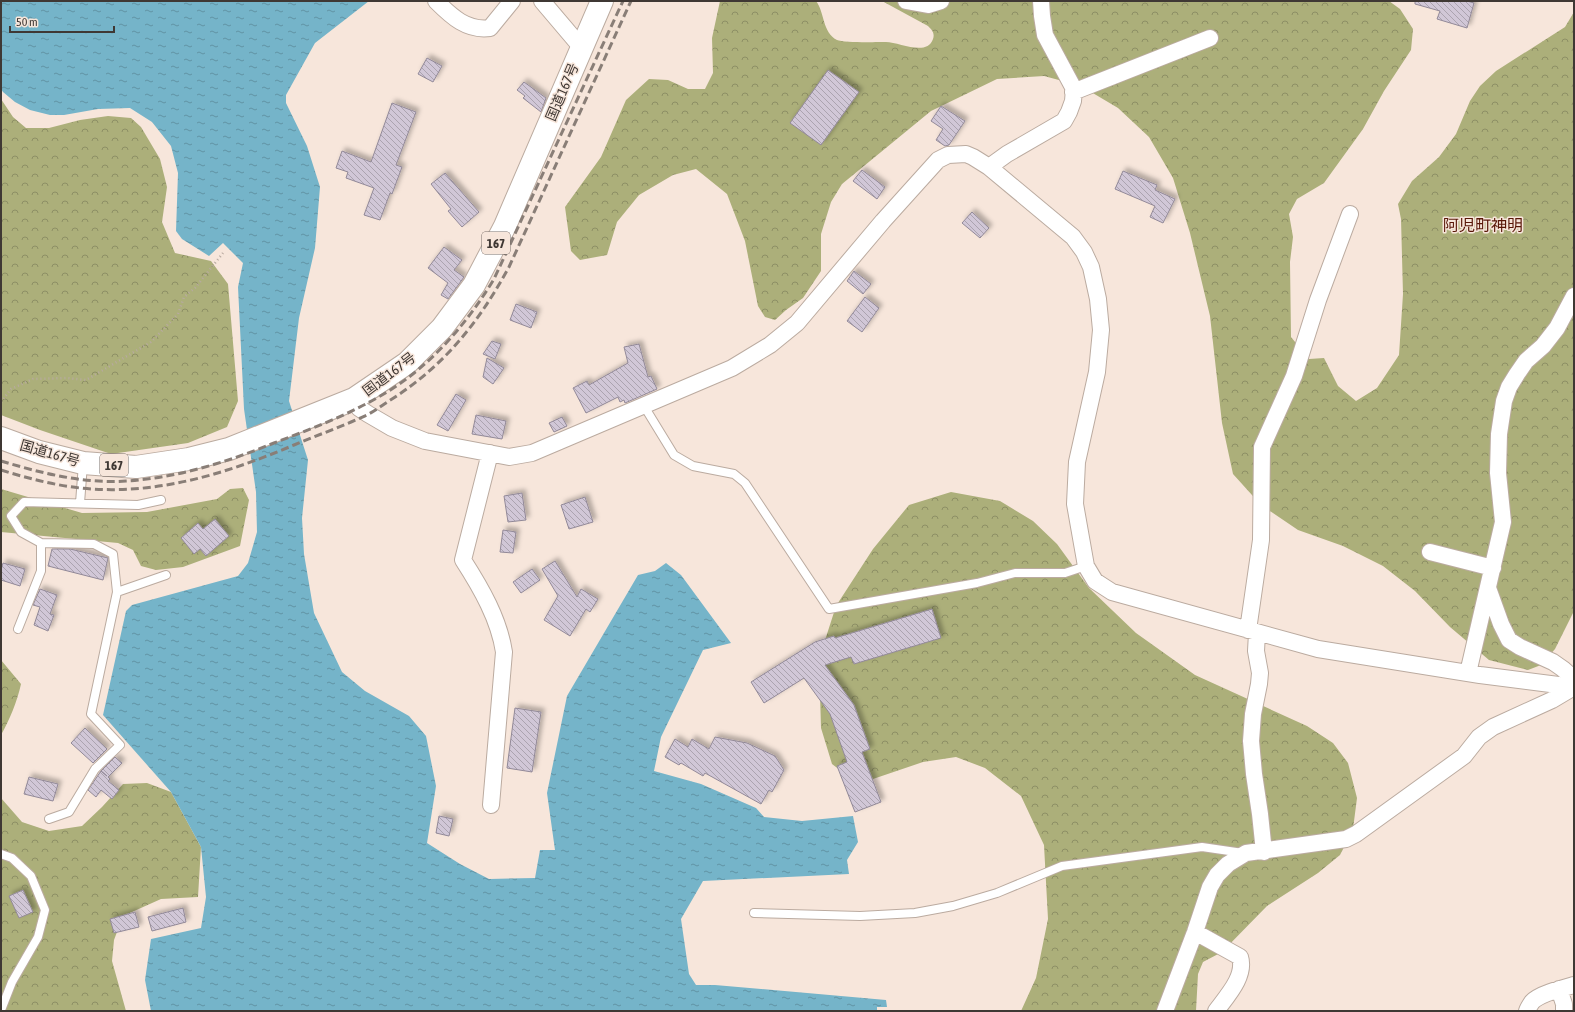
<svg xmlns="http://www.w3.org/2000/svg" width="1575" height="1012" font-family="'Asap Condensed','Noto Sans JP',sans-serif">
<defs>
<pattern id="forest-crowns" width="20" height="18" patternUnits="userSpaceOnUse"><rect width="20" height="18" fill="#acaf7a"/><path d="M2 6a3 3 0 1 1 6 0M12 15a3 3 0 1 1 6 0" fill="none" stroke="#8d8f65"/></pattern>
<pattern id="water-ripples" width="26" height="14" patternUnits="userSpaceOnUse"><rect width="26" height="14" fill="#75b4c9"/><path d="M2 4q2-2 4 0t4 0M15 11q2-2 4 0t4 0" fill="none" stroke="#6193a4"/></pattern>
<pattern id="building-back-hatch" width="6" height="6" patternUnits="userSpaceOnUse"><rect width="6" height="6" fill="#d1c7d7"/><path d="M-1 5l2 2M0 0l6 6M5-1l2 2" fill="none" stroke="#aba3af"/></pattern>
<filter id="shadow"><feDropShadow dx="3.5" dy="-3.5" stdDeviation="2" flood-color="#0004"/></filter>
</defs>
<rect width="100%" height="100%" fill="#f7e6db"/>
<path fill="url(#forest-crowns)" d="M720 1H816C825 13 822 32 837 40 843 43 877 42 886 42 899 42 927 57 933 39 935 33 932 30 928 26L882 1H1389L1400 9 1413 29 1411 50 1384 91 1363 129 1324 183 1297 199 1289 214 1293 237 1290 262 1291 337 1309 359 1324 358 1338 386 1356 401 1377 388 1399 355 1403 294 1401 219 1398 204 1412 181 1439 157 1456 134 1470 101 1480 86 1496 71 1565 27 1574 12V611L1555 649 1541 665 1528 670 1489 660 1450 627 1415 591 1383 566 1343 546 1298 530 1261 505 1233 474 1222 423 1210 316 1190 233 1173 178 1149 137 1118 108 1081 86 1044 76 997 79 931 111 842 184 831 202 821 234V271L803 298 786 310 775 320 765 317 758 306 745 241 727 194 696 169 673 175 639 195 617 222 607 255 580 260 571 251 565 207 601 157 626 100 649 79 668 80 688 89H705L713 73 712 38Z
M1 99 13 117 26 128H49L80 120 108 116 131 118 141 127 160 159 167 187 162 222 175 253 211 261 228 284 238 401 227 427 188 443 111 454 40 430 1 415Z
M243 488 249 500 240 546 183 567 156 570 141 566 133 550 118 543 1 532V489L82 513 147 512 217 499 230 489Z
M951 492 1000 501 1033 521 1057 544 1089 588 1136 633 1195 675 1307 726 1333 743 1348 763 1357 798 1353 829 1340 855 1318 873 1267 906 1222 952 1203 962 1198 974 1196 1011H1021L1036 978 1048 919 1044 845 1021 796 985 768 956 757 923 762 873 779 849 777 832 764 821 728 819 659 836 606 873 549 909 505Z
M1 660 21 684C17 702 10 719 1 735Z
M147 783 171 792 201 847 198 897 161 899 123 916 114 940 112 961 126 1011H1V798L22 822 49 831 82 826 102 807 123 784Z"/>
<path fill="url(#water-ripples)" d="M1 1H369L315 43 286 95V103L307 146 320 187 315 248 299 318 289 401 308 460 302 518 304 554 314 613 342 672 365 691 409 716 426 736 436 786 427 843 460 864 489 879 535 878 540 850H555L547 793 567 696 638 575 655 571 666 563 681 575 731 643 703 650 661 737 654 771 701 784 756 808 764 817 802 821 853 816 858 842 847 860 849 874 703 881 681 919 689 974 696 985H715L886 1000 887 1007H877V1011H151L145 980 151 939 201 928 206 897 201 847 171 792 103 715 126 611 132 605 238 576 248 563 257 532 256 492 244 409 238 287 243 263 223 243 209 256 182 239 176 231 178 173 171 146 152 122 130 108 98 109 64 115H50L30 110 15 102 3 92 1 89Z"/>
<path fill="url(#building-back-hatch)" stroke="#928998" filter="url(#shadow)" d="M1415 1H1467L1474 3 1467 28 1437 19 1440 11 1415 4Z
M427 58 442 66 433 82 418 74Z
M828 70 859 92 821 145 790 123Z
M524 82 546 98 541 112 523 98 525 96 517 90Z
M392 103 416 112 396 165 402 167 392 194 390 193 380 220 364 215 374 188 346 178 348 172 336 168 342 151 371 162Z
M941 106 965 121 949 145 945 146 936 140 943 129 931 121Z
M862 170 885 187 877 199 853 181Z
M1123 171 1157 185 1155 190 1175 199 1163 223 1150 217 1155 206 1115 189Z
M445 173 479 212 462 227 448 211 451 209 431 184Z
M972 212 989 228 980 238 962 223Z
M444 247 462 260 454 270 464 277 448 299 441 295 448 283 428 268Z
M854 271 871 284 863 294 847 281Z
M865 297 879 308 862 332 847 321Z
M516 304 537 312 531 328 510 320Z
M492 341 501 344 495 359 483 354Z
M639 344 648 377 651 376 657 389 625 403 624 400 620 402 618 397 586 413 573 388 587 381 589 385 628 363 624 347Z
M487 358 504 368 493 384 483 377Z
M456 394 466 400 448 431 437 425Z
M476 415 506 421 502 439 472 434Z
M562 417 567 426 554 432 549 423Z
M522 493 526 520 508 522 504 496Z
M585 497 593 522 569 529 561 505Z
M215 519 229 536 206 556 200 549 194 554 181 538 198 523 203 529Z
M503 530 516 532 513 553 500 552Z
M52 549H70L108 558 103 580 48 566Z
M555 561 577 597 581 589 598 599 590 612 586 609 570 636 544 620 558 596 542 569Z
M3 563 25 569 20 586 1 580V570Z
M532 569 540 580 521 593 513 582Z
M40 589 57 595 50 614 54 615 48 631 34 625 40 607 33 605Z
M932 609 941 638 854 664 851 657 825 665 854 705 870 749 862 752 881 802 855 812 837 766 847 762 830 714 804 678 764 703 751 682 815 642 834 636 835 638Z
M515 708 541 712 532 772 507 768Z
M85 728 107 749 93 763 71 743Z
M715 737 747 743 775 756 784 770 772 792 769 790 761 804 705 773 703 776 681 763 679 765 665 757 675 739 688 747 692 739 709 749Z
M115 757 122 763 108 777 110 779 108 781 119 790 112 799 101 790 96 797 88 790 101 771 107 776 101 771Z
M29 777 58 784 53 801 24 794Z
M439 816 453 819 449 836 436 833Z
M23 890 33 912 19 918 9 896Z
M183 908 186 922 152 931 148 917Z
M135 912 139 927 114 933 110 919Z"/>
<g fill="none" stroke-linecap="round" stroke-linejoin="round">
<defs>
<path id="service" d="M644 406 674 455 693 466 734 474 745 483 829 609 977 583 1015 573H1065L1086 566
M80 503 83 464
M117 592 166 575
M18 629 41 571V543
M49 819 69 812 95 769 120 745 91 714 117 592 113 554 94 544 41 543 21 532 11 516 24 502 138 505 161 500
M1 854 12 858 31 876 45 910 38 937 12 982 1 1010
M754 913 860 916 915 913 953 906 997 893 1062 866 1202 847 1243 853"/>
<path id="minor" d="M436 1C452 17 467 31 490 28L512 1
M542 1 581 47
M906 1 928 5 941 1
M1073 92 1210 38
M989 167 1007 154 1064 121 1069 112 1073 101 1074 89 1045 35 1042 16 1041 1
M354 399 359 408 368 414 392 428 425 441 509 457 532 453 732 368 770 345 797 323 883 221 938 160 948 155 966 154 973 157 989 167 1073 237 1084 252 1091 267 1098 299 1101 330 1097 372 1077 462 1075 504 1086 566 1095 581 1112 592 1318 649 1480 675 1574 687
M490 453 463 560C481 588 499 619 504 652L491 805
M1430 552 1493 568
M1488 588 1501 624 1509 640 1520 647 1553 662 1563 669 1572 677 1574 687
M1248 630 1261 540 1262 447 1294 376 1318 300 1350 214
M1257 633 1256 651 1260 673 1259 684 1253 714 1251 741 1254 774 1260 814 1264 852
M1468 673 1503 522 1498 473 1499 434 1504 401 1509 387 1517 374 1526 361 1543 346 1557 328 1574 296
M1195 932 1240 957C1246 976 1227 996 1216 1011
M1559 989 1564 1004V1011
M1165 1011 1195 932 1210 887 1217 875 1228 864 1246 853 1346 839 1356 834 1464 756 1479 737 1493 727 1552 700 1574 687
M1527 1011C1528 1008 1530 1005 1532 1002 1539 994 1563 988 1574 985"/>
<path id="trunk" d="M1 438 39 452 83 463 136 467 189 459 229 449 354 399 407 363 442 328 474 285 505 226 602 1"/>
</defs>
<use href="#service" stroke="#bbaba0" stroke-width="10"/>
<use href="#minor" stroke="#bbaba0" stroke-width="18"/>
<use href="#trunk" stroke="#bbaba0" stroke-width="24"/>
<path stroke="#b8aaa1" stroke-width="2.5" stroke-dasharray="1 3" stroke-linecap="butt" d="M1 402 11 389 33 379 67 378 86 380 151 342 178 314 184 297 195 288 223 253"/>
<use href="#service" stroke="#fff" stroke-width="8"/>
<use href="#minor" stroke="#fff" stroke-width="16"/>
<use href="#trunk" stroke="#fff" stroke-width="22"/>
<path stroke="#897e77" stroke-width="3" stroke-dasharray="8 4" stroke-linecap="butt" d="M1 461C41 473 84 484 126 481 177 478 227 462 274 443 311 429 348 415 382 395 429 368 466 325 494 279L623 1
M1 470C27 478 53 485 80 488 156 496 225 474 294 445 318 435 343 426 367 415 376 410 384 404 392 399 445 365 479 322 509 267L631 1"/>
</g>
<g text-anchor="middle" stroke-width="3" stroke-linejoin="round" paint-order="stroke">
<g fill="#f7e6db" stroke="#766c66" stroke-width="1">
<rect x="482" y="232" width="28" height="22" rx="3"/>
<rect x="100" y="454" width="28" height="22" rx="3"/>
</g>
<g font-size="13" font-weight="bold" fill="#3f3834">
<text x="496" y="248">167</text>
<text x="114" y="470">167</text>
</g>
<g font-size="14" fill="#3f3834" stroke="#f7e6db">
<text transform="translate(562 92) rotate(-67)" y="5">国道167号</text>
<text transform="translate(389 374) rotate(-37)" y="5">国道167号</text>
<text transform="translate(50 453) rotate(16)" y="5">国道167号</text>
</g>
<g font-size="16" fill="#581607" stroke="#f7e6db">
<text x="1483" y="231">阿児町神明</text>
</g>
</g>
<rect width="1575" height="1012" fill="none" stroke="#3f3834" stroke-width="4"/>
<path d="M10 26v6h104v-6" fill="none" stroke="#3f3834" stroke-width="2"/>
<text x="16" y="26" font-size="12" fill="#3f3834" stroke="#f7e6db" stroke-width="3" paint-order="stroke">50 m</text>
</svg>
